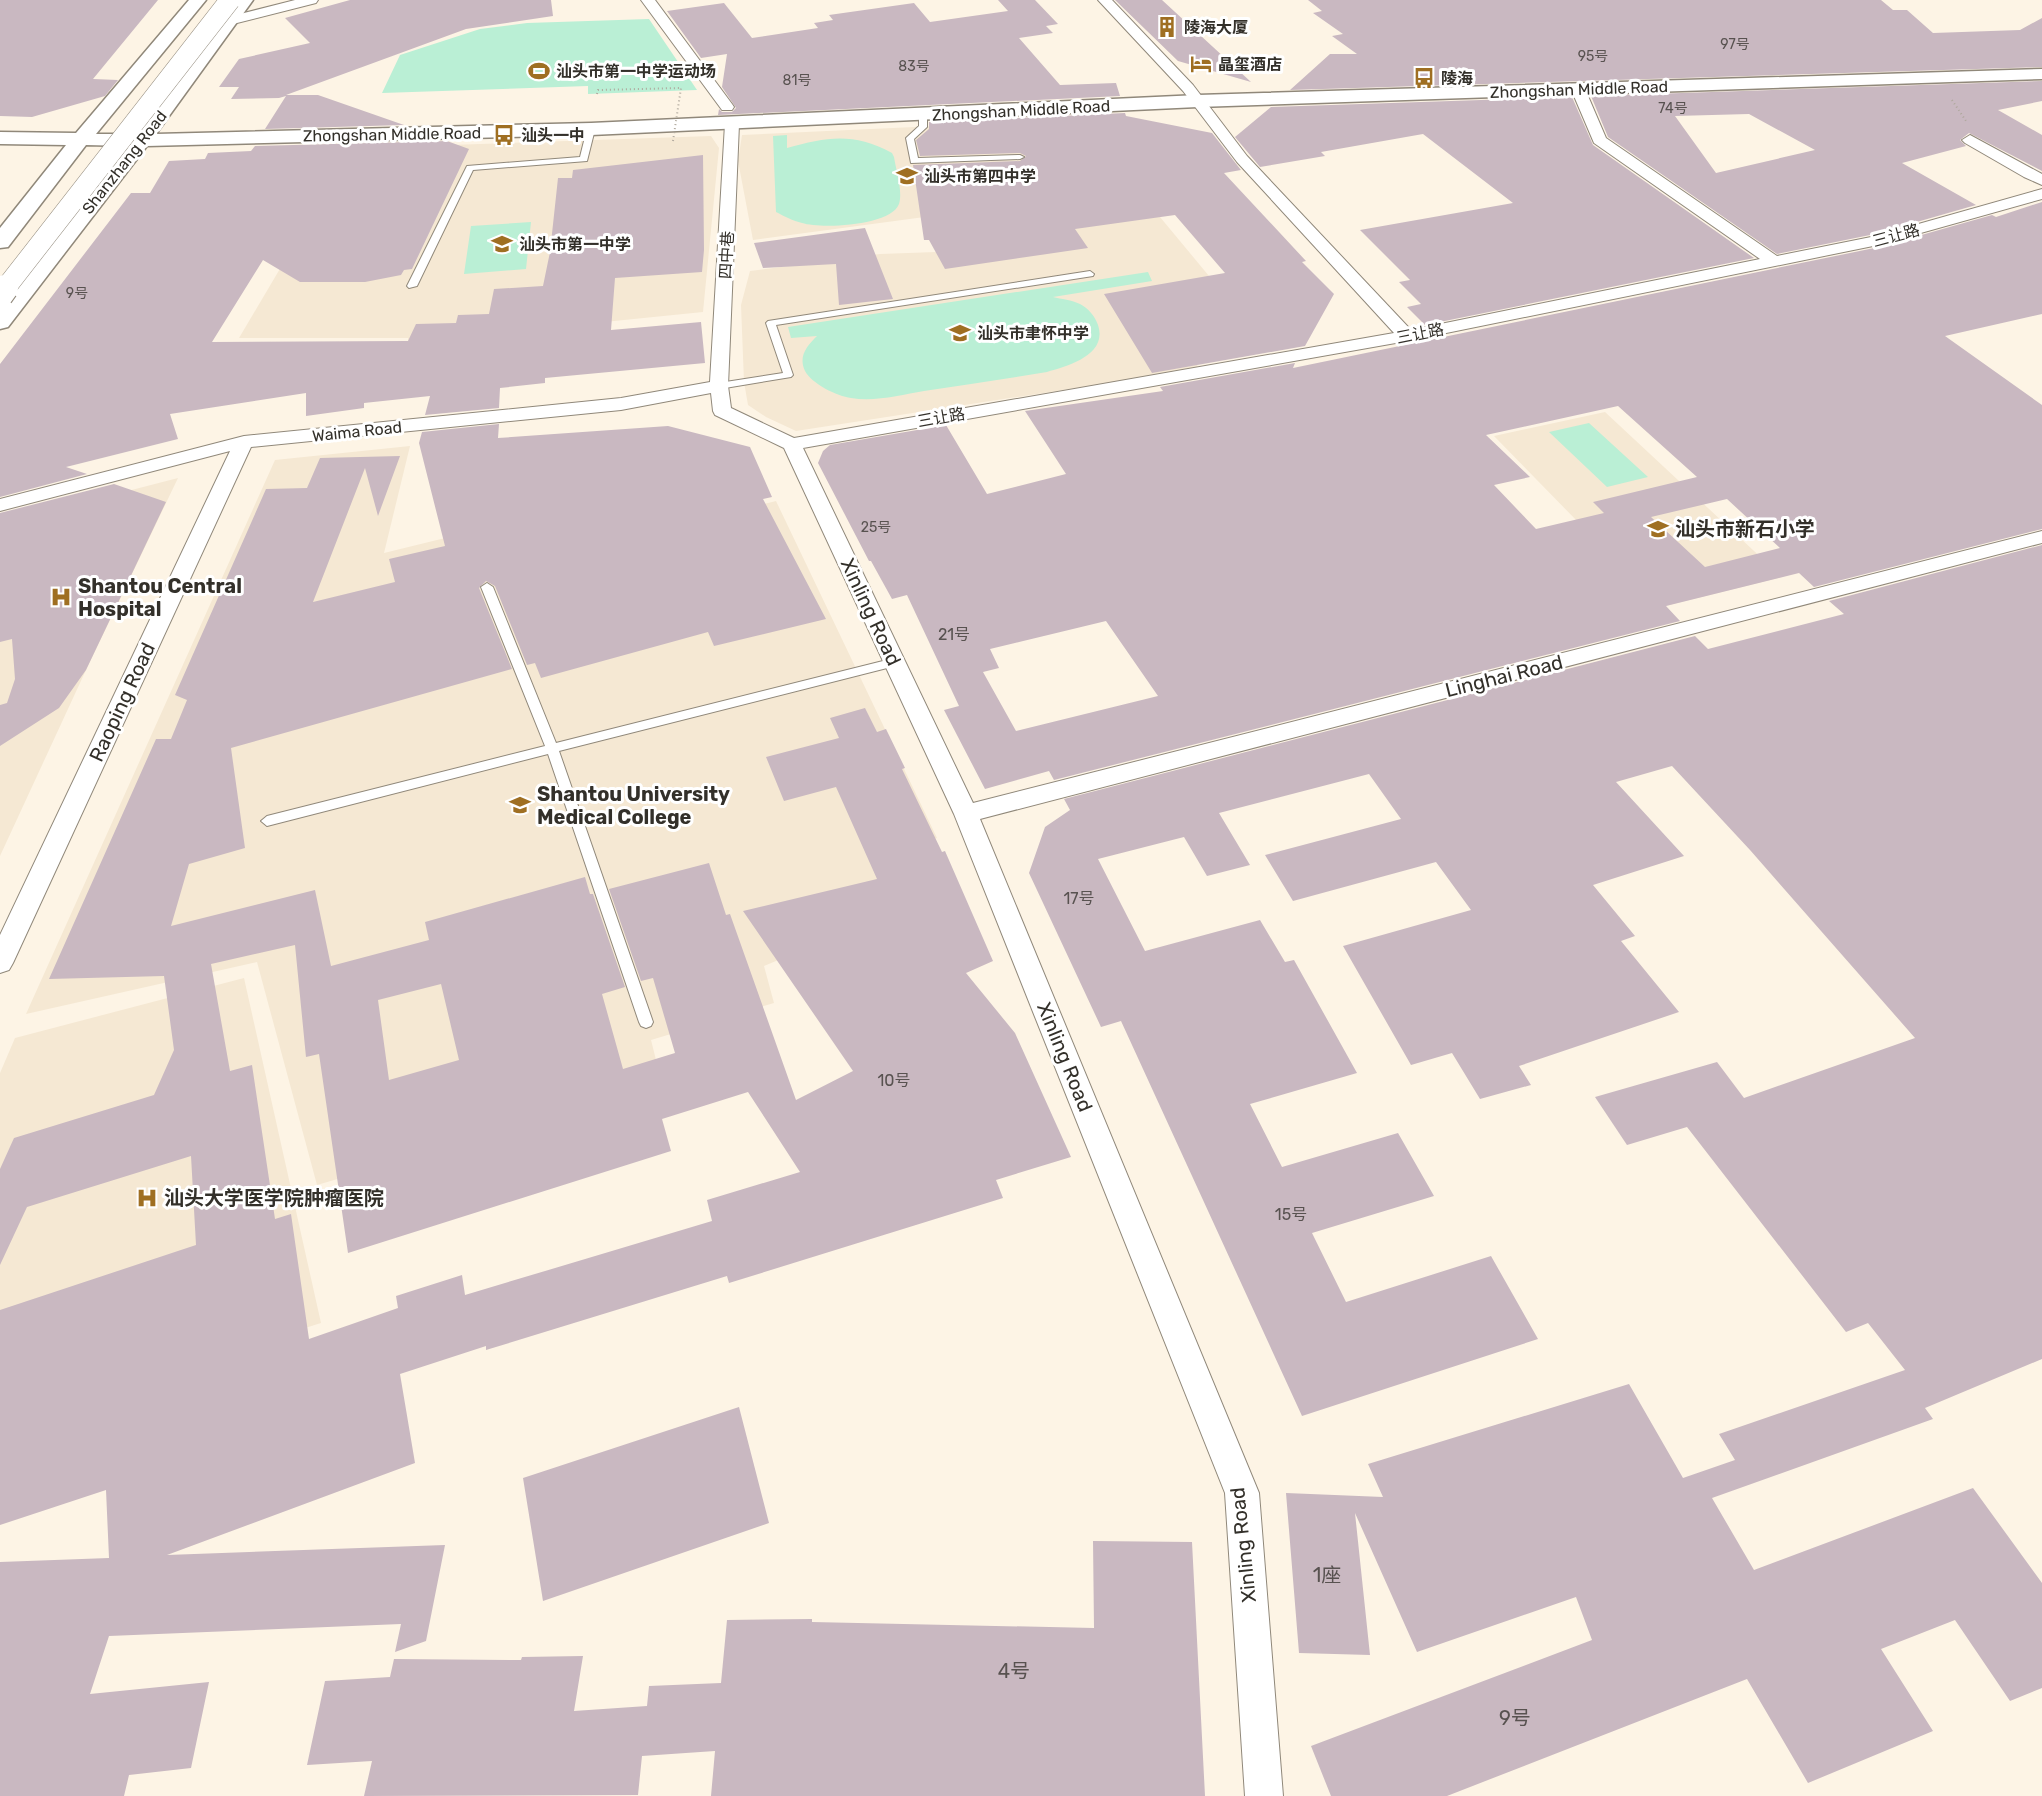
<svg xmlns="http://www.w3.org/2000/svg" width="2042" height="1796" font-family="Rubik,'Noto Sans SC',sans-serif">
<rect width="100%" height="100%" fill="#fdf4e5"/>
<path fill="#f5e8d3" d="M1068 120 1075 197 753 240 738 161 742 135Z
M711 136 719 148 703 312 408 342V338H239L310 218 390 147Z
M1160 217 1209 276 1189 349 1199 369 796 431 766 417 748 405 744 382 741 305 750 271 880 254 936 252 1044 237 1035 221Z
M1605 412 1782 577 1661 607 1494 436Z
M410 446 384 553 490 527 508 568 776 501 937 838 870 859 891 913 764 966 774 1003 651 1040 662 1084 317 1185 257 962 26 1014 275 460Z
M178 478 86 670 0 856V524Z
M244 978 321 1323 0 1424V1073L15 1038Z"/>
<path fill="#baefd5" d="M649 19 697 90 588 94V86L382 93 400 55 480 29 527 23Z
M787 135V148C827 137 853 132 892 153L894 157C896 170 903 191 899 204 891 226 821 229 802 223 793 221 784 216 776 212L773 136Z
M531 222 526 269 464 274 471 226Z
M1148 272 1152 281 1053 297C1061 299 1072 300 1080 304 1088 308 1095 316 1098 325 1108 355 1068 366 1047 372 1006 379 965 385 924 391 901 395 875 402 851 398 837 396 812 384 805 371 798 356 807 346 817 336L791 338 788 327Z
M1589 423 1648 477 1607 487 1549 432Z"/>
<path fill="#c9b8c1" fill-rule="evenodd" d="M0 0H158L93 79 118 80 105 96 32 117 0 116Z
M350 0H551L553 16 466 29 286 95H318L404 125 265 129 286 96 279 98 231 99 239 87H219L239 59 310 43 285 18Z
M998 0H1035L1058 24 1046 26 1053 33 1019 38 1060 85 1116 83 1120 96 718 115 719 109 722 112H732L736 108 722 87 727 54 701 58 667 11 724 3 752 38 818 28 814 23 833 20 829 15 914 3 930 22 1008 11Z
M1115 0H1162L1251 82 1178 61Z
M1308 0H1881L1893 10H1907L1933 33 2020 30 2042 18V67L1290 90 1330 54H1357L1332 36 1343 34 1313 13 1322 11Z
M2042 81V101L1998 110 2042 135V171L1969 133 1960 140 1966 146 1902 163 1976 205 1875 234 1777 254 1608 137 1591 96ZM1749 114 1815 150 1716 173 1675 116Z
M1572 97 1593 145 1754 258 1425 325 1407 307 1421 304 1399 282 1410 280 1360 230 1513 203 1423 134 1321 152 1325 156 1260 167 1235 137 1271 107Z
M1125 113 1126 116 1212 133 1241 170 1224 173 1306 261 1302 262 1334 294 1305 346 1152 373 1104 294 1225 273 1175 215 1075 229 1088 248 945 269 929 240H924L913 165 1020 161 1026 156 1020 153 920 156 916 140 929 129V122Z
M447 141 469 149 412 269 404 270 401 275 365 282H300L263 260 212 342 408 341 416 324 456 323 458 315 489 314 494 289 543 286 550 252 558 178H572L573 170 703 155 704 250 702 272 615 278 611 330 701 322 705 363 545 378V383L500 388 499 408 425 415 430 396 364 403V408L306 416V393L170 414 178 439 66 467 87 474 0 497V364L131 193H150L169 161 205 159 208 153 251 151 255 146Z
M2042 202V314L1945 336 2042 405V529L1814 587 1799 573 1666 606 1680 621 1054 780 1049 771 985 789 944 710 959 706 907 595 892 599 871 561H869L818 463 823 451 830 445 946 425 987 494 1066 474 1025 411 1163 391 1160 387 1295 363 1293 368 1879 247 1992 215 1996 217ZM1618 406 1697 477 1593 502 1604 513 1536 529 1494 485 1530 477 1486 435ZM1727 499 1780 548 1705 567 1651 517ZM1106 621 1158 696 1016 731 983 672 999 668 990 649Z
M865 228 893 299 839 305 836 264 763 268 754 243Z
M499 424 498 438 668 426 750 447 772 497 763 499 826 619 714 646 708 632 541 678 535 663 527 665 495 586 486 581 479 588 512 669 231 748 245 848 189 864 171 926 315 890 331 966 429 940 425 922 585 877 590 894H593L625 987 602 994 623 1069 675 1053 653 978 641 981 609 889 709 863 726 915 730 914 796 1100 853 1071 743 911 877 879 836 787 784 801 766 757 839 738 830 718 865 708 877 732 886 729 905 768 902 769 942 852 945 851 993 961 966 973 1015 1033 1071 1157 996 1180 1003 1198 729 1283 727 1276 486 1350V1346L400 1374 415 1463 167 1555 445 1545 426 1641 395 1652 401 1624 109 1636 90 1694 209 1682 191 1768 129 1775 124 1796H0V1562L109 1558 106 1490 0 1525V1310L196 1245 191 1156 27 1207 0 1265V1169L14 1138 154 1095 174 1050 164 976 49 979 156 739H171L187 700 175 695 266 489 307 488 320 458 400 456 378 516 365 468 313 602 395 582 389 559 445 546 419 443 422 432ZM295 945 306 1057 319 1054 348 1253 671 1151 662 1119 748 1092 800 1172 707 1200 712 1221 465 1295 462 1275 396 1296 398 1308 309 1339 291 1214 275 1219 252 1065 230 1071 211 964ZM441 984 459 1060 389 1080 378 1000Z
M114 484 166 502 86 670 59 708 0 746V705L7 703 15 679 12 639 0 642V513Z
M2042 545V1359L1925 1408 1933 1419 1712 1498 1754 1570 1973 1488 2042 1583V1688L2010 1701 1955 1620 1881 1649 1933 1731 1808 1783 1747 1679 1447 1796H1331L1311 1746 1592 1640 1576 1597 1417 1652 1355 1513 1370 1655 1299 1653 1286 1493 1383 1497 1368 1464 1629 1384 1683 1478 1735 1460 1719 1434 1905 1370 1868 1323 1846 1332 1687 1127 1627 1145 1595 1097 1717 1062 1744 1098 1915 1038 1750 850 1672 766 1616 782 1684 856 1593 885 1635 936 1621 941 1679 1012 1519 1066 1531 1085 1480 1099 1452 1053 1411 1065 1343 946 1471 910 1436 862 1293 901 1265 855 1401 819 1369 774 1219 813 1250 865 1207 876 1184 837 1098 859 1145 951 1260 920 1285 962 1294 960 1357 1073 1250 1104 1282 1167 1398 1133 1434 1196 1312 1233 1346 1302 1491 1256 1538 1339 1302 1416 1121 1021 1101 1027 1029 873 1045 827 1070 810 1064 799 1695 636 1708 649 1844 614 1829 601Z
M739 1407 769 1523 543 1601 523 1478Z
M1093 1541 1192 1542 1205 1796H711L715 1751 642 1756 638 1795 364 1796 372 1761 307 1765 325 1681 390 1677 394 1659 521 1660 522 1657 583 1656 574 1711 647 1706 649 1686 721 1683 727 1620 812 1619V1622L1094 1628Z"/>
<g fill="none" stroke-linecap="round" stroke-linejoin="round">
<defs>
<path id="lane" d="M923 112 927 114V127L914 139 918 158 1020 155 1024 157 1020 159 911 163 906 138 919 126V114Z
M591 127 595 129 587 161 473 170 417 286 409 288 407 286 467 166 580 157 587 129Z
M1090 271 1094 274 1093 276 776 325 793 375 791 377 719 389 714 386 719 383 783 373 766 323 768 321Z
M487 583 493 587 556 743 895 658 901 662 895 666 559 751 653 1022 651 1026 646 1028 641 1026 639 1022 548 754 267 826 261 821 267 816 545 746 481 587Z"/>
<path id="street" d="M295 0H318L316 3 229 25 222 21 224 18Z
M641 0H655L732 104 734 107 732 110H722Z
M1098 0H1112L1193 85 1247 156 1411 330 1760 259 1594 143 1571 89 1578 85 1585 89 1606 138 1777 256 1876 236 2042 189V199L1878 245 1407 341 803 448 973 803 2042 531V543L980 819 1259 1493 1283 1796H1245L1225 1493 954 814 784 448 715 415 713 411 711 393 621 410 251 447 13 963 9 970 0 973V935L230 451 0 511V499L244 436 621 398 710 382 725 124 727 121 732 120 739 124 728 386 731 408 794 438 1394 333 1237 162 1183 91Z
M1970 135 2042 174V185L2024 177 1965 143 1962 140Z"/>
<path id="secondary" d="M189 0H206L96 134H136L236 0H253L156 134 591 123 1198 95 2042 69V79L1198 107 591 135 147 146 8 327 0 329V307L127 146 86 145 8 247 0 248V228L66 145 0 144V132L76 133Z"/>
</defs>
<use href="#lane" stroke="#90887a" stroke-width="2"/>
<use href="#street" stroke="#90887a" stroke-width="2"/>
<use href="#secondary" stroke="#90887a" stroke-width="3"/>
<path stroke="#aea79c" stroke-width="2" stroke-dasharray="1 3" stroke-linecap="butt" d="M597 94 598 90 681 88
M1952 100 1966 121"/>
<use href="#lane" fill="#fff" fill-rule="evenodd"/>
<use href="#street" fill="#fff" fill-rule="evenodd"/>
<use href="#secondary" fill="#fff" fill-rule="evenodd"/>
<defs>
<path id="secondary-bridge-far1" d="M4 290 230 0"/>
<path id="secondary-bridge" d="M0 295 5 288"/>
</defs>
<use href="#secondary-bridge-far1" stroke="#90887a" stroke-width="21" stroke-linecap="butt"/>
<use href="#secondary-bridge" stroke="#90887a" stroke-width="28" stroke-linecap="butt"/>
<path stroke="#aea79c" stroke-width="2" stroke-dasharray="1 3" stroke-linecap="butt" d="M673 141 681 88"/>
<use href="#secondary-bridge-far1" stroke="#fff" stroke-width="20"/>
<use href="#secondary-bridge" stroke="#fff" stroke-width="26"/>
</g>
<defs>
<symbol id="building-bare" viewBox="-9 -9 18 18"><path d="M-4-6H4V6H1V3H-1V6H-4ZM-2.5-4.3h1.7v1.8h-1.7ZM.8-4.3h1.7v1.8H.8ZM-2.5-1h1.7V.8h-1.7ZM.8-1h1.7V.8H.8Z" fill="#9f6f22" stroke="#fff" stroke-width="2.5" paint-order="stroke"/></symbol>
<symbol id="hotel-bare" viewBox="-9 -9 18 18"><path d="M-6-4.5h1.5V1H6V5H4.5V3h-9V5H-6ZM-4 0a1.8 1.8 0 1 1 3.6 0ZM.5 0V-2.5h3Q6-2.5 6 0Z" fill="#9f6f22" stroke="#fff" stroke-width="2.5" paint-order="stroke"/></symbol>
<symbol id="stadium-bare" viewBox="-9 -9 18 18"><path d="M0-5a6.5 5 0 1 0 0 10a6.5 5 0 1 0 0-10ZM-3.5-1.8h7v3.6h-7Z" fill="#9f6f22" stroke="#fff" stroke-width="2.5" paint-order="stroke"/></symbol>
<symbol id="bus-bare" viewBox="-9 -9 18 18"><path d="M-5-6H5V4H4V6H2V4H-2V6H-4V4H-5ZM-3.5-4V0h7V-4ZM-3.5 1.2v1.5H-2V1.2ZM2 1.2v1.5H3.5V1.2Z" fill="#9f6f22" stroke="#fff" stroke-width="2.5" paint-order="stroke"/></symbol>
<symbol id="school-bare" viewBox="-9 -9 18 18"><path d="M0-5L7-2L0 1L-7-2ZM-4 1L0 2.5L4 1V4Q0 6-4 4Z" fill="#9f6f22" stroke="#fff" stroke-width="2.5" paint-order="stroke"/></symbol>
<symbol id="hospital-bare" viewBox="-9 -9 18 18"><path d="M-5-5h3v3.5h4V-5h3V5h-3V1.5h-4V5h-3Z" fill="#9f6f22" stroke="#fff" stroke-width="2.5" paint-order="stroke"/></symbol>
<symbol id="university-bare" viewBox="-9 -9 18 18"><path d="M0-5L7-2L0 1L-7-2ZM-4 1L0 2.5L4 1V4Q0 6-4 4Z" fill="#9f6f22" stroke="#fff" stroke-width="2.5" paint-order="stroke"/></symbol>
</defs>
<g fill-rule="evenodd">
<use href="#building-bare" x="1152" y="12" width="30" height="30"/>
<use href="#hotel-bare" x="1186" y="49" width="30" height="30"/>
<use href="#stadium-bare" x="524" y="56" width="30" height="30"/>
<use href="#bus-bare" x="1409" y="63" width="30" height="30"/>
<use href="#bus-bare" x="489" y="120" width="30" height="30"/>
<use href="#school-bare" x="892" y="161" width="30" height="30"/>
<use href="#school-bare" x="487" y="229" width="30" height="30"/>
<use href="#school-bare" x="945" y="318" width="30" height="30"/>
<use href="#school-bare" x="1643" y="514" width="30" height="30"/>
<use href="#hospital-bare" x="46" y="582" width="30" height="30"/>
<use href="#university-bare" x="505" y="790" width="30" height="30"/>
<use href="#hospital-bare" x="132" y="1183" width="30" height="30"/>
</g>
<g text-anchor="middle" stroke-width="6" stroke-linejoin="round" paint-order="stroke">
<g font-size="14" fill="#585250">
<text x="1735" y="49">97号</text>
<text x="1593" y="61">95号</text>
<text x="914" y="71">83号</text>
<text x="797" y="85">81号</text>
<text x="1673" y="113">74号</text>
<text x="77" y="298">9号</text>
<text x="876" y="532">25号</text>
</g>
<g font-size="16" font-weight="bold" fill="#33302a" stroke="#fff" text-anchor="start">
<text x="1184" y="33">陵海大厦</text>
<text x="1218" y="70">晶玺酒店</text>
<text x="556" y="77">汕头市第一中学运动场</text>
<text x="1441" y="84">陵海</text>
<text x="521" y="141">汕头一中</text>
<text x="924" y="182">汕头市第四中学</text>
<text x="519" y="250">汕头市第一中学</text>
<text x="977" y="339">汕头市聿怀中学</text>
</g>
<g font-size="16" fill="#33302a" stroke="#fff">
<text transform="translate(1579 89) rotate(-2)" y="6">Zhongshan Middle Road</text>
<text transform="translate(1021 110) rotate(-3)" y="6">Zhongshan Middle Road</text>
<text transform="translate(392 134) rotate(-1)" y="6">Zhongshan Middle Road</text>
<text transform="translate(124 162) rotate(-52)" y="6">Shanzhang Road</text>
<text transform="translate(1896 235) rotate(-15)" y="6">三让路</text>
<text transform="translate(726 255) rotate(-87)" y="6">四中巷</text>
<text transform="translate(1420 333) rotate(-11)" y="6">三让路</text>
<text transform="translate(941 417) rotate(-10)" y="6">三让路</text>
<text transform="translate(357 431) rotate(-6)" y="6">Waima Road</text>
</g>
<g font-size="16" fill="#585250">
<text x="954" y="640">21号</text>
<text x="1079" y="904">17号</text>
<text x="894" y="1086">10号</text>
<text x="1291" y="1220">15号</text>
</g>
<g font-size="20" font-weight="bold" fill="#33302a" stroke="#fff" text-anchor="start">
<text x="1675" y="536">汕头市新石小学</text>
<text x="78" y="593">Shantou Central<tspan x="78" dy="23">Hospital</tspan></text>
<text x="537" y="801">Shantou University<tspan x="537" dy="23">Medical College</tspan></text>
<text x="164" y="1205">汕头大学医学院肿瘤医院</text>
</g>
<g font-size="20" fill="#33302a" stroke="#fff">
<text transform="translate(871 612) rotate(65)" y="7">Xinling Road</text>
<text transform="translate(1504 676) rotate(-14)" y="7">Linghai Road</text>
<text transform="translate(122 702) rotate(-65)" y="7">Raoping Road</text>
<text transform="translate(1065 1057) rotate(68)" y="7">Xinling Road</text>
<text transform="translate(1243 1545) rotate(-96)" y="7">Xinling Road</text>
</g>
<g font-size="20" fill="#585250">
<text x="1327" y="1582">1座</text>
<text x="1014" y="1678">4号</text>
<text x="1515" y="1725">9号</text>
</g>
</g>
</svg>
